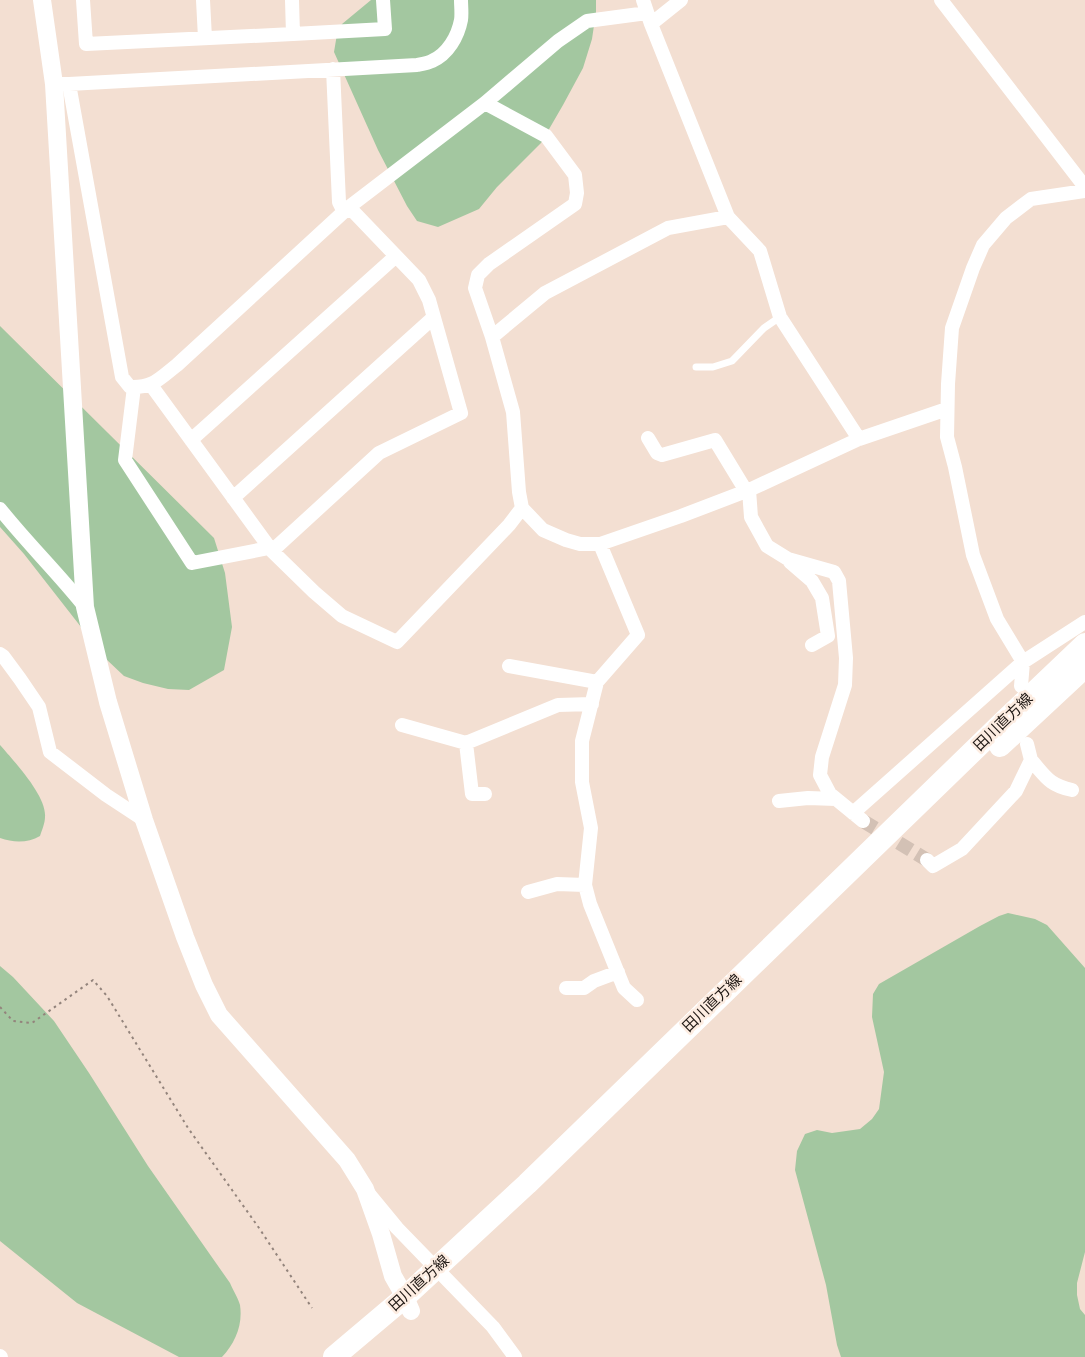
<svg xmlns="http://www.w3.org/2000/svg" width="1085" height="1357" font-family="'Public Sans','Noto Sans JP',sans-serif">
<rect width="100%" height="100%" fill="#f3dfd2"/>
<path fill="#a3c7a0" d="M371 0H596V12L592 39 583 68 563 105 541 143 497 187 479 209 438 227 417 221 407 206 378 150 334 52 337 34 342 24Z
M0 326 214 538 225 573 232 627 224 670 189 690 168 689 143 683 124 676 106 659 24 554 0 527Z
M0 745C13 760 47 796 45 817 45 823 42 830 40 836 28 843 14 843 0 838Z
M1008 913 1035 919 1047 925 1085 968V1252L1077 1283V1295L1080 1309 1085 1315V1357H841L837 1345 826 1285 795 1170 797 1151 805 1134 817 1130 832 1133 860 1129 872 1119 879 1109 884 1072 872 1017 873 994 879 984 980 926 999 916Z
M0 966 13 977 54 1021 89 1073 148 1166 230 1283C233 1290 238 1298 240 1305 243 1325 235 1343 222 1357H179L77 1303 0 1241Z"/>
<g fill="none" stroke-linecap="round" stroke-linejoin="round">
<path stroke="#d3c1b5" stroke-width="14" stroke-dasharray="14 7" stroke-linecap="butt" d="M863 821 927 860"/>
<path stroke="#93847c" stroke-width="2" stroke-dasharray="2.5 4" stroke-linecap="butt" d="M0 1007 13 1021 32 1023 93 980 107 996 188 1128 259 1228 312 1308"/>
<path stroke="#fff" stroke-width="7" d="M696 367H713L732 361 764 328 780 317"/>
<path stroke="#fff" stroke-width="14" d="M83 0 86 44 293 34
M203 0 205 38
M292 0 293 34 385 29 383 0
M643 0 651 24 728 217 760 251 780 317 859 439
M941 0 1085 187
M651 24 681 0
M333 69 339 202 344 212
M54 84H69L122 377 130 387C153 388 159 379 177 365L349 207 485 103 558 41 587 21 647 13
M69 84 417 65C422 64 428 63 432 61 448 54 458 36 461 20 462 14 461 6 461 0
M485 103 546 136 575 175 577 193 575 204 489 264 478 275 475 288 492 337 513 412 519 492 522 508 543 530 566 540 580 544H600L681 516 749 490 859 439 947 409
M492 337 545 293 668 228 728 217
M151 385 272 551 314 592 342 616 397 642 509 525 522 508
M134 387 125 460 192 563 269 548
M648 438 657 453 662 455 715 440 746 491
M191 440 396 256
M749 490 751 517 767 546 788 559 834 572 839 581 846 658 845 685 822 757 820 775 830 794 863 821
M233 498 434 317
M0 509C27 543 58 573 85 607
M600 544 638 635 597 682 582 741V782L591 828 585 885 590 904 624 988 637 1000
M272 551 379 453 461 413 429 300 419 280 349 207
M790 562 812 581 822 598 828 636 812 645
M0 654 3 656 20 679 39 707 50 752 106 795 144 820
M509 666 597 682
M1021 686 1023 662 997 619 973 555 955 467 947 437 948 384 952 328 973 268 983 245 1006 218 1031 199 1085 191
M402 725 466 743
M1031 760C1046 777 1049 785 1072 790
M485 794H472L466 743 558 705 592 704
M779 801 808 798 836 799
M853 813 1023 662 1085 622
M927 860 933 866 962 849 1016 791 1031 760 1027 744
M528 892 557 884 585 885
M566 988H584L594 981 618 972
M369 1194 397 1228 493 1327 515 1357
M0 1356 1 1357"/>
<path stroke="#fff" stroke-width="18" d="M42 0 54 84 85 607 108 702 144 820 185 937 204 985 219 1015 347 1160 365 1189 381 1234 393 1276 405 1297 411 1311"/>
<path stroke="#fff" stroke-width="22" d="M1000 746 1085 667
M334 1357 405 1297 527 1184 1003 722 1085 644"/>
</g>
<g text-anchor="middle" stroke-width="5" stroke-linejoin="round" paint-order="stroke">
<g font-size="15" fill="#1e1713" stroke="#fdede2">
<text transform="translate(1003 722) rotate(-44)" y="5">田川直方線</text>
<text transform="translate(712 1003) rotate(-44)" y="5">田川直方線</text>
<text transform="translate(419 1283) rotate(-42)" y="5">田川直方線</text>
</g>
</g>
</svg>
